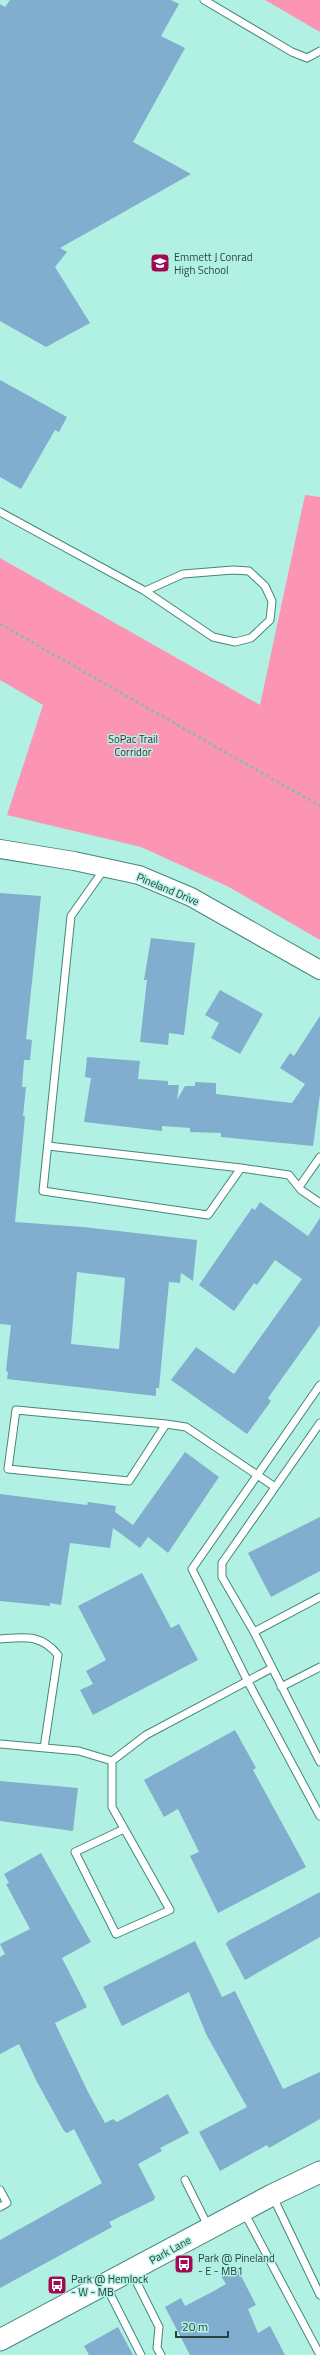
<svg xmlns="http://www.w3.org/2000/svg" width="320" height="2355" font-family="'Titillium Web',sans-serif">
<rect width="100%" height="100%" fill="#b1f1e4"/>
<path fill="#fc94b4" d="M265 0H320V32Z
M305 495 320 497V940L229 887 141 847 7 815 43 705 0 680V558L260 705Z"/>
<path fill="#81adce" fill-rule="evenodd" d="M10 0H171L179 4 161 36 185 48 133 142 191 174 60 248 67 252 55 267 90 323 46 347 0 321V4L5 7Z
M0 380 67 417 59 432 55 430 21 489 0 477Z
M0 893 41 896 26 1039 32 1040 30 1060H24L22 1087H26L23 1116 25 1117 15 1222 83 1227 197 1240 193 1281 181 1273 180 1283 169 1282 159 1388H156V1396L7 1379 8 1372 6 1371 11 1325 0 1324ZM77 1272 125 1278 119 1349 71 1344Z
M151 938 195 943 184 1035 169 1033 168 1045 140 1042 147 980H144Z
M220 990 263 1014 240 1054 211 1038 219 1023 205 1015Z
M320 1016V1094L313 1146 221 1137V1133L190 1132V1128L162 1126V1131L84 1122 91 1078 85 1077 87 1057 140 1061 138 1079 168 1081V1085H179L177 1100 185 1086H195V1082L216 1083V1094L292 1103 305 1084 280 1068 290 1053 294 1056Z
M260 1202 308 1236 320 1218V1325L268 1398 271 1401 247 1434 171 1380 196 1347 234 1374 302 1279 275 1260 257 1285 254 1283 234 1311 199 1285 252 1208 255 1210Z
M185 1452 219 1477 168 1553 148 1537 140 1548 113 1528 110 1548 70 1543 61 1605 50 1603V1606L0 1601V1494L87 1505 88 1502 116 1506 115 1512 133 1525Z
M320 1517V1571L271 1597 248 1553Z
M142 1573 171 1628 179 1624 198 1660 93 1715 80 1690 93 1684 86 1671 106 1660 78 1606Z
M235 1730 256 1768 253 1770 306 1867 218 1913 190 1856 199 1852 178 1809 164 1817 144 1780Z
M0 1781 78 1788 73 1831 0 1821Z
M41 1853 91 1942 62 1958 87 2007 55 2023 88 2092 105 2123 113 2119 117 2122 168 2094 189 2133 160 2148 162 2151 138 2164 155 2197 154 2200 109 2222 112 2227 0 2288V2240L102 2183 74 2129 67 2133 64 2131 37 2082 19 2044 0 2054V1957L5 1954 0 1944 30 1929 6 1884 9 1883 4 1874Z
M320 1892V1937L245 1980 226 1944 228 1941Z
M195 1941 222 1997 235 1991 283 2089 320 2072V2119L269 2148 267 2145 220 2171 199 2132 247 2107 206 2034 189 1992 122 2026 103 1987Z
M237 2268 256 2305 248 2309 258 2333 270 2326 285 2355H190L165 2307 181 2298 185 2306 212 2292 226 2284 221 2276Z
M118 2327 133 2355H89L84 2346Z"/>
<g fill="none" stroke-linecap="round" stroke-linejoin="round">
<defs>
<path id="service" d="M204 0 292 52 307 58 320 51
M0 512 145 591 213 637 235 642 251 638 270 620 272 601 265 586 249 571 233 570 183 574 145 591
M105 868 71 916 43 1191 208 1215 241 1168 289 1175 301 1190 320 1203
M48 1146 241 1168
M299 1187 320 1157
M320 1385 192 1569 247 1680 320 1816
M320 1423 222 1563V1577L254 1632 320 1762
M166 1424 129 1481 8 1469 16 1410 166 1424 186 1427 275 1487
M254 1632 320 1597
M0 1639C25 1637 41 1634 58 1655L44 1748
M281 1687 320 1667
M0 1744 79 1751 112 1761V1807L170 1910 116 1934 75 1852 124 1829
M112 1761 146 1735 272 1668
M185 2180 208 2226
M0 2190 7 2203 0 2207
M273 2197 320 2295
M244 2212 320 2355
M132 2273 159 2327 157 2348 161 2355
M106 2286 141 2355"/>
<path id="tertiary" d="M0 849 74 861 139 875 191 897 320 970"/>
<path id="secondary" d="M0 2340 272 2195 320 2172"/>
</defs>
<use href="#service" stroke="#47867a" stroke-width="9"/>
<use href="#tertiary" stroke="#47867a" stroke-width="20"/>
<use href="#secondary" stroke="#47867a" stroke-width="23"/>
<path stroke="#85baaf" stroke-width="2.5" stroke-dasharray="3 3" stroke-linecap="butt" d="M0 624 320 806"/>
<use href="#service" stroke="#fff" stroke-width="7"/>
<use href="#tertiary" stroke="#fff" stroke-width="18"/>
<use href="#secondary" stroke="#fff" stroke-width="21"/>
</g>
<defs>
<symbol id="school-square" viewBox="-11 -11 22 22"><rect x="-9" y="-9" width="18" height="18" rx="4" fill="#9f0a52" stroke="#b1f1e4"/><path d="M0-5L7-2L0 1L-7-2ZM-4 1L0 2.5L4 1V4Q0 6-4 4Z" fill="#fff"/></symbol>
<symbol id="bus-square" viewBox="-11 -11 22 22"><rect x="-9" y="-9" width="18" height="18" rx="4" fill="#9f0a52" stroke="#b1f1e4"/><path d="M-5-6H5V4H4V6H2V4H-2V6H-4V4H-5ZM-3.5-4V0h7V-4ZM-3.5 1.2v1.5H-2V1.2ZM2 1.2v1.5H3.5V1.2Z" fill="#fff"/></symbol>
</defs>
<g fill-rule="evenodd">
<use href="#school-square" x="149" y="252" width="22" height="22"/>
<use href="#bus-square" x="173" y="2253" width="22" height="22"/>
<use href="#bus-square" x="46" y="2274" width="22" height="22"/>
</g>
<g text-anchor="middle" stroke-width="3" stroke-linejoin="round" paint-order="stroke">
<g font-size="11" fill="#28433e" stroke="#b1f1e4" text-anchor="start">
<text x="174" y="261">Emmett J Conrad<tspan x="174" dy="13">High School</tspan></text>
<text x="198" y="2262">Park @ Pineland<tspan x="198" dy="13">- E - MB1</tspan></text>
<text x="71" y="2283">Park @ Hemlock<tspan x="71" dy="13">- W - MB</tspan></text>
</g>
<g font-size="11" fill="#5a1731" stroke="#b1f1e4">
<text x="133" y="743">SoPac Trail<tspan x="133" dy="13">Corridor</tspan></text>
</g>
<g font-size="11" fill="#28433e" stroke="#b1f1e4">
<text transform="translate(168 889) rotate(23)" y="4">Pineland Drive</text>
<text transform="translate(170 2250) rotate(-29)" y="4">Park Lane</text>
</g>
</g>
<path d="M176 2331v6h52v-6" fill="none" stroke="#28433e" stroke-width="2"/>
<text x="182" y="2331" font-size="12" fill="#28433e" stroke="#b1f1e4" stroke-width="3" paint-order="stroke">20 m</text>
</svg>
